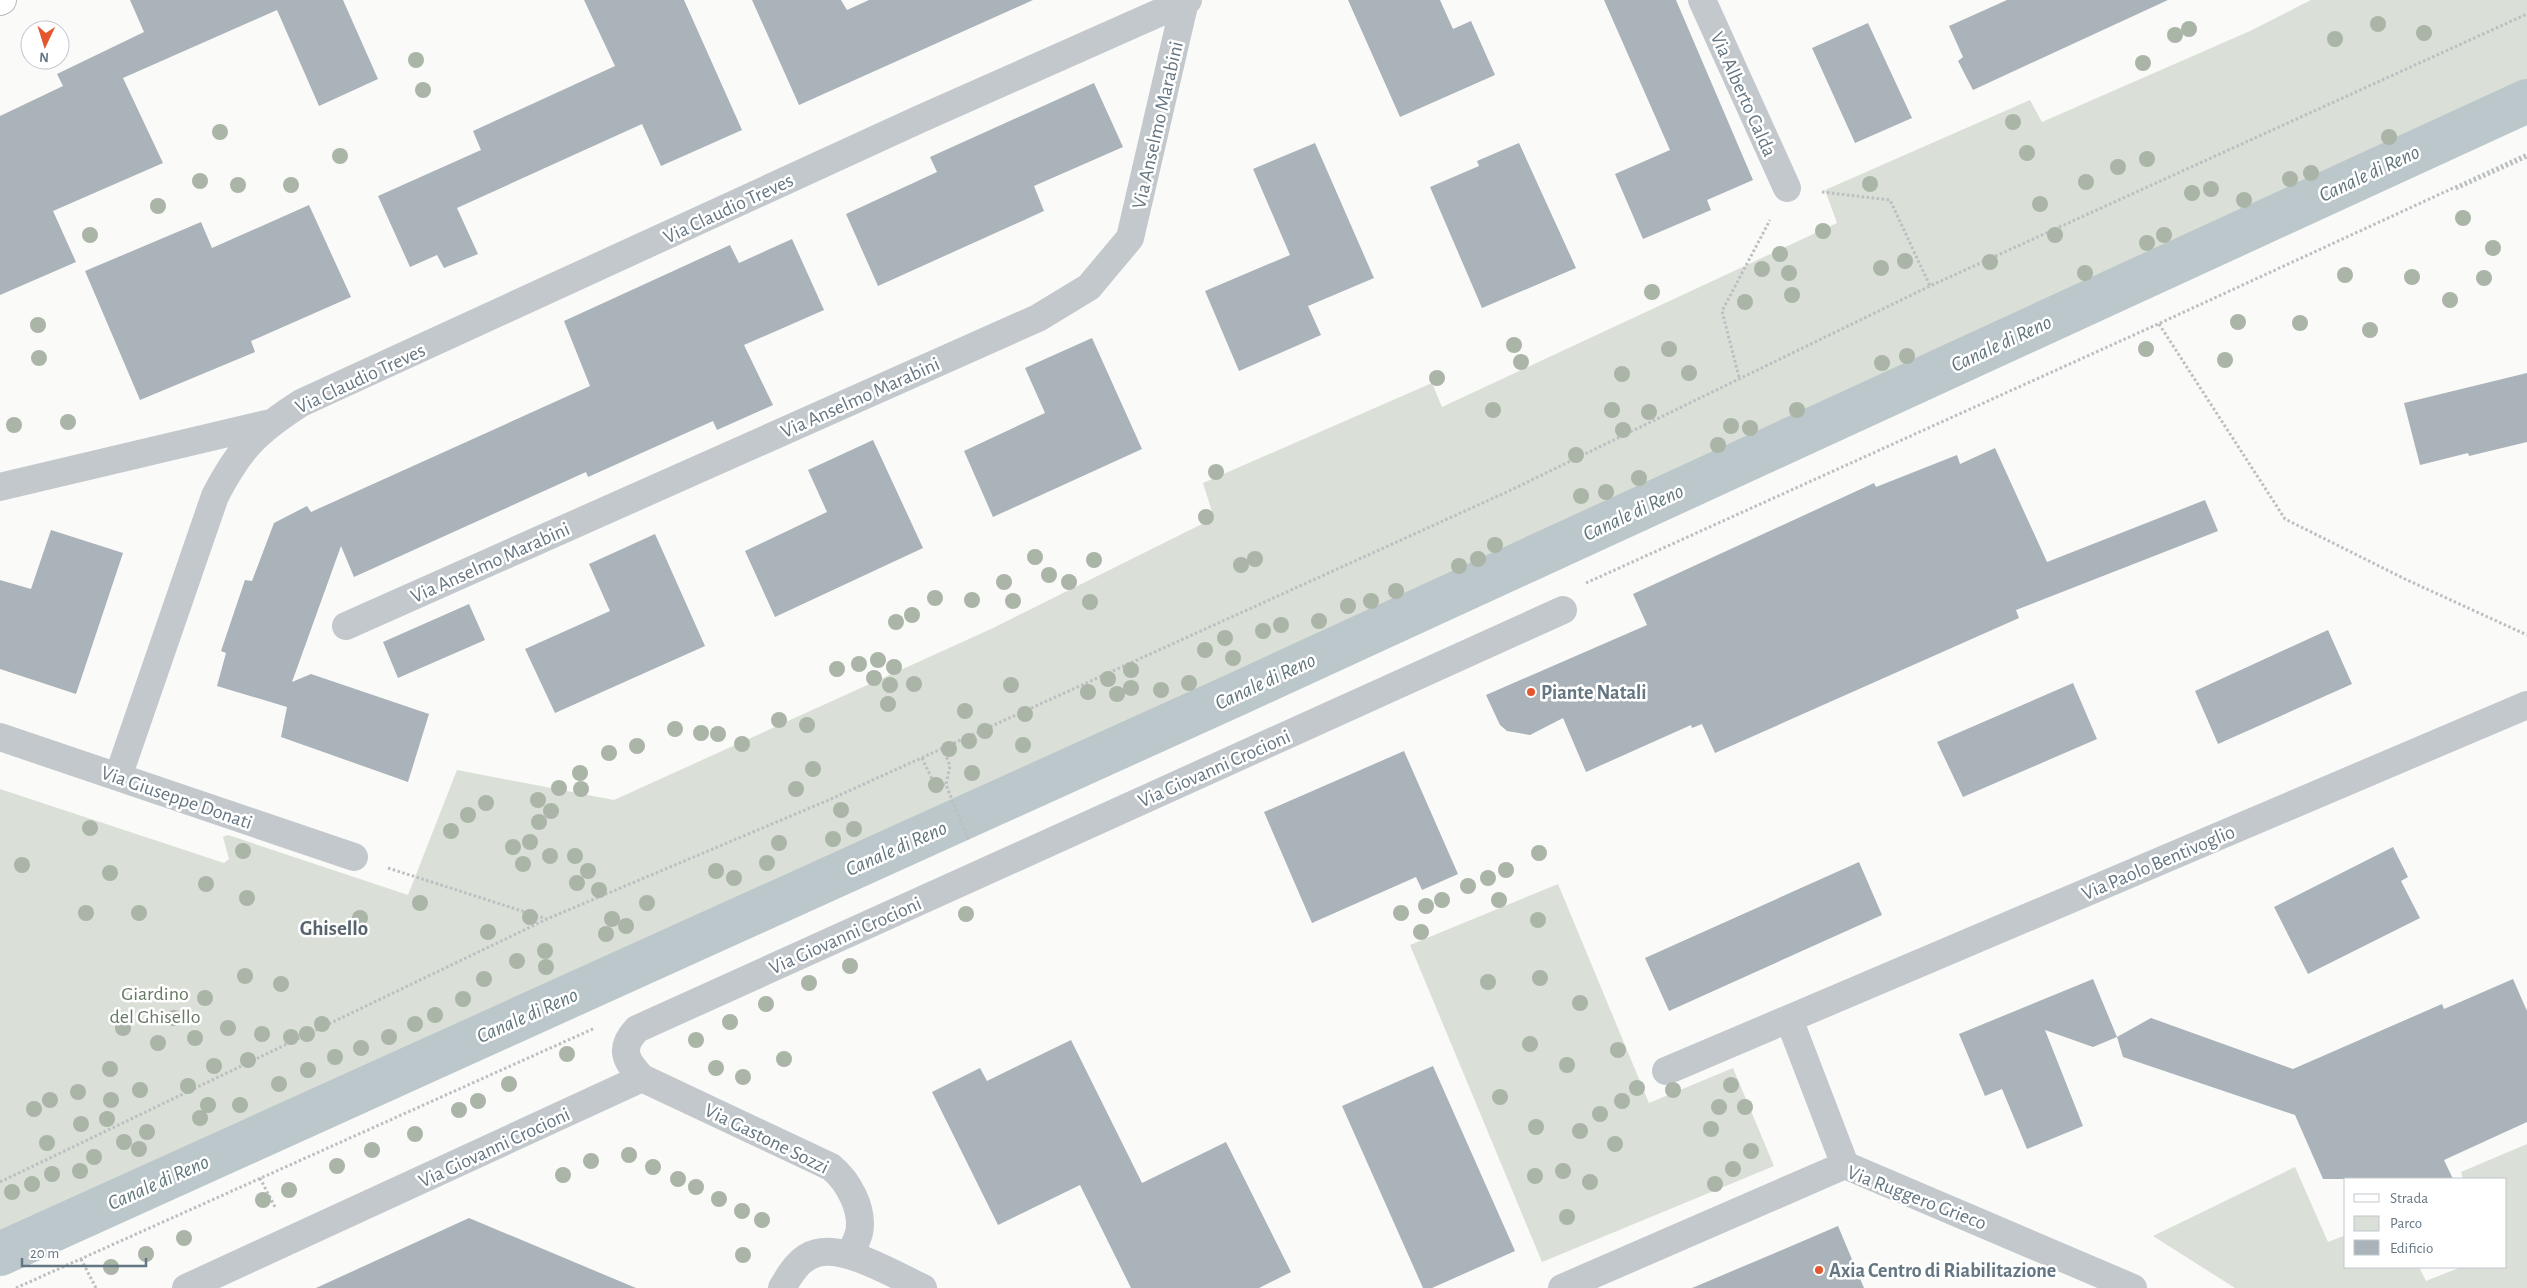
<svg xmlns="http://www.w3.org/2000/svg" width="2527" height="1288" font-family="'Alegreya Sans',sans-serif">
<rect width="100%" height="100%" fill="#fafaf8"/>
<path fill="#dadfd7" d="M2311 0H2527V87L1867 386 134 1185 0 1243V789L224 863 229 859 223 837 228 835 408 895 457 770 614 800 991 629 1214 518 1203 483 1432 383 1442 407 1837 223 1825 190 2030 100 2042 122 2250 31Z
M1558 884 1649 1103 1733 1068 1774 1166 1542 1262 1410 945Z
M2527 1144V1288H2235L2153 1236 2295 1167 2328 1242 2346 1235V1267H2419L2426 1281 2461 1267H2506V1179H2463L2461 1172Z"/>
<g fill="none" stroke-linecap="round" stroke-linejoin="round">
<path stroke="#bbc7cb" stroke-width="44" d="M0 1254 1237 694 2527 101"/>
</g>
<path fill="#aab3b9" d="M130 0H343L378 79 319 106 277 10 123 78 163 163 53 211 76 262 0 295V116L63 86 57 74 144 32Z
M584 0H684L742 130 661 166 642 124 457 208 478 254 444 268 437 255 410 267 378 196 481 150 473 131 615 66Z
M752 0H841L847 10 869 0H1033L799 105Z
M1348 0H1440L1453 29 1471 21 1495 75 1400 117Z
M1604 0H1676L1753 180 1707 200 1711 210 1643 239 1615 174 1670 150Z
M2007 0H2168L1973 90 1958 61 1963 57 1949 26Z
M1868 23 1912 118 1855 143 1812 48Z
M1094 83 1123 147 1034 186 1044 211 878 286 846 214 937 172 930 157Z
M1315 143 1374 278 1308 306 1321 335 1239 371 1205 291 1290 255 1253 169Z
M1519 143 1576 268 1482 308 1430 187 1479 166 1477 161Z
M309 205 351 297 251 341 255 352 140 400 85 271 201 222 212 248Z
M792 239 824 310 744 345 773 405 717 430 713 421 588 477 586 472 354 577 341 546 292 682 311 674 429 714 408 782 281 737 287 707 217 686 226 653 221 651 245 580 252 581 274 523 307 506 311 512 590 386 564 321 730 245 739 263Z
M1092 338 1142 449 993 517 964 451 1045 413 1025 368Z
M2527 373V442L2469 456 2468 453 2420 465 2404 403Z
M873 440 923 548 775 617 745 551 827 512 808 470Z
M1995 448 2047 562 2205 500 2218 531 2016 610 2019 618 1715 753 1702 724 1692 728 1691 725 1586 772 1563 718 1530 735 1507 731 1500 725 1486 695 1647 625 1633 594 1874 483 1876 487 1957 455 1960 464Z
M51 530 123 553 76 694 0 669V580L31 589Z
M655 534 705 646 555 713 525 649 610 611 589 564Z
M469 604 485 640 398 678 383 642Z
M2328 630 2352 684 2218 744 2195 691Z
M2073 683 2097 739 1963 797 1937 742Z
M1404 751 1458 874 1422 890 1416 877 1312 923 1264 812Z
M2393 847 2408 877 2401 881 2420 918 2308 974 2274 907Z
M1859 862 1882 915 1669 1011 1645 958Z
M2093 979 2117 1037 2093 1047 2045 1030 2083 1126 2027 1149 2002 1089 1985 1096 1959 1034Z
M2513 979 2527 1011V1122L2444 1160 2453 1179H2323L2295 1115 2123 1057 2117 1037 2151 1018 2293 1069 2442 1004 2444 1009Z
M1071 1040 1142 1183 1226 1142 1291 1272 1259 1288H1131L1080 1185 998 1225 932 1092 980 1068 987 1081Z
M1433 1066 1515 1251 1432 1288H1423L1342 1106Z
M469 1218 636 1288H316Z
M1838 1226 1864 1288H1692L1775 1253Z"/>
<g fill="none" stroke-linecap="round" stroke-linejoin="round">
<defs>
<path id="primary" d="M0 1 2 0"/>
</defs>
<use href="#primary" stroke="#b5babe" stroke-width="30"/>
<path stroke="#bbbfc2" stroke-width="3" stroke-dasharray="2.5 2.5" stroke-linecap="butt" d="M2456 189 2527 157
M1822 192 1890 200 1930 286
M2159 324 2285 519 2405 579 2527 635
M1739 377 1722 311 1770 220
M1586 583 2158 324 2527 154
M943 748 950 766 946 785 969 841
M922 758 932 779 946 785
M388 868 547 919
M260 1178 276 1209
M0 1182 547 919 831 799 1509 491 1930 286 2527 14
M81 1259 96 1288
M16 1288 595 1028"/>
<path stroke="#c3c8cc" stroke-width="28" d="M1702 0 1787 188
M0 487 270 423
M346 626 1038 318 1089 287 1130 238 1185 1
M0 737 354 857
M118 777 215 496C240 448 256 432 301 403L920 119 1188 0
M1789 1019 1845 1165
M1666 1071 2527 705
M850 1255C853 1248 857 1240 859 1233 864 1209 848 1181 831 1167L642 1078C626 1061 618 1049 637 1029L1563 610
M186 1288 642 1078
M782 1288C790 1274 800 1257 817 1253 846 1245 896 1276 923 1288
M1562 1288 1845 1165 2133 1288"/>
<use href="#primary" stroke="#fff" stroke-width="28"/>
</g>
<g fill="#aab4a7">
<circle cx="2378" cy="24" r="8"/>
<circle cx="2189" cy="29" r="8"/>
<circle cx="2424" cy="33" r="8"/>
<circle cx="2175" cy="35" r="8"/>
<circle cx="2335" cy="39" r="8"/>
<circle cx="416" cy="60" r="8"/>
<circle cx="2143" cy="63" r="8"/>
<circle cx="423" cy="90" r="8"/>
<circle cx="2013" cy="122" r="8"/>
<circle cx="220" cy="132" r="8"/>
<circle cx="2389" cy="137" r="8"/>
<circle cx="2027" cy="153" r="8"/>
<circle cx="340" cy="156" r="8"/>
<circle cx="2147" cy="159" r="8"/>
<circle cx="2118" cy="167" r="8"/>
<circle cx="2311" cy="173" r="8"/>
<circle cx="2290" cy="179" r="8"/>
<circle cx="200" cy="181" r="8"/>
<circle cx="2086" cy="182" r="8"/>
<circle cx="1870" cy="184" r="8"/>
<circle cx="238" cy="185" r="8"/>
<circle cx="291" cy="185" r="8"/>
<circle cx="2211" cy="189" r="8"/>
<circle cx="2192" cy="193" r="8"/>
<circle cx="2244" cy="200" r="8"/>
<circle cx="2040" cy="204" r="8"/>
<circle cx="158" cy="206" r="8"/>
<circle cx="2463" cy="218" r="8"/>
<circle cx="1823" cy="231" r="8"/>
<circle cx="90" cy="235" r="8"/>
<circle cx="2055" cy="235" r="8"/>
<circle cx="2164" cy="235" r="8"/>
<circle cx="2147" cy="243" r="8"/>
<circle cx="2493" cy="248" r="8"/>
<circle cx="1780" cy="254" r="8"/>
<circle cx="1905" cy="261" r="8"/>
<circle cx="1990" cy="262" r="8"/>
<circle cx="1881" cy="268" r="8"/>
<circle cx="1762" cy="269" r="8"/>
<circle cx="1789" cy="273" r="8"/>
<circle cx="2085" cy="273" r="8"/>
<circle cx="2345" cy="275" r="8"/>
<circle cx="2412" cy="277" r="8"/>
<circle cx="2484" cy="278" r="8"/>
<circle cx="1652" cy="292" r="8"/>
<circle cx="1792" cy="295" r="8"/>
<circle cx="2450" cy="300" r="8"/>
<circle cx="1745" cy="302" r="8"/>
<circle cx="2238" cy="322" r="8"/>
<circle cx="2300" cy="323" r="8"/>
<circle cx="38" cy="325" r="8"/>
<circle cx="2370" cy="330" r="8"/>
<circle cx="1514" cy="345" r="8"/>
<circle cx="1669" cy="349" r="8"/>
<circle cx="2146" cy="349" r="8"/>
<circle cx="1907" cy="356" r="8"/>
<circle cx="39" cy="358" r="8"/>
<circle cx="2225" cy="360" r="8"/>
<circle cx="1521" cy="362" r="8"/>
<circle cx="1882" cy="363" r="8"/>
<circle cx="1689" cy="373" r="8"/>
<circle cx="1622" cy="374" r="8"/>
<circle cx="1437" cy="378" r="8"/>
<circle cx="1493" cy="410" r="8"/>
<circle cx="1612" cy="410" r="8"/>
<circle cx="1797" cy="410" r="8"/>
<circle cx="1649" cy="412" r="8"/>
<circle cx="68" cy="422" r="8"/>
<circle cx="14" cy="425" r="8"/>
<circle cx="1731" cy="426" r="8"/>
<circle cx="1750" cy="428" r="8"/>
<circle cx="1623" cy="430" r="8"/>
<circle cx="1718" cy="445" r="8"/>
<circle cx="1576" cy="455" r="8"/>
<circle cx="1216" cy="472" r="8"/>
<circle cx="1639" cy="478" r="8"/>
<circle cx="1606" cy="492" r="8"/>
<circle cx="1581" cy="496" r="8"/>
<circle cx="1206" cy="517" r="8"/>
<circle cx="1495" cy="545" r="8"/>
<circle cx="1035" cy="557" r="8"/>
<circle cx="1255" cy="559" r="8"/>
<circle cx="1478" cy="559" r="8"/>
<circle cx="1094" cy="560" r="8"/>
<circle cx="1241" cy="565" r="8"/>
<circle cx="1459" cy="566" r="8"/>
<circle cx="1049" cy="575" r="8"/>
<circle cx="1004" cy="582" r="8"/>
<circle cx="1069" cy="582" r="8"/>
<circle cx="1396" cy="591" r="8"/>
<circle cx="935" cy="598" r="8"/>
<circle cx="972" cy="600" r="8"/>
<circle cx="1013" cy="601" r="8"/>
<circle cx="1371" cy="601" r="8"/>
<circle cx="1090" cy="602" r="8"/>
<circle cx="1348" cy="606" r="8"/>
<circle cx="912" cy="615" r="8"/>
<circle cx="1319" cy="621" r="8"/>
<circle cx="896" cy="622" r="8"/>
<circle cx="1281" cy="625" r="8"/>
<circle cx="1263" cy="631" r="8"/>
<circle cx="1225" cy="638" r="8"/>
<circle cx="1205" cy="650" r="8"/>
<circle cx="1233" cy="658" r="8"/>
<circle cx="878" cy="660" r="8"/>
<circle cx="859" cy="664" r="8"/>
<circle cx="894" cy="667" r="8"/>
<circle cx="837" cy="669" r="8"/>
<circle cx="1131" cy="670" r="8"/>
<circle cx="874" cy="678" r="8"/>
<circle cx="1108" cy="679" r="8"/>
<circle cx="1189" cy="683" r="8"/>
<circle cx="914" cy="684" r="8"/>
<circle cx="890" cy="685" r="8"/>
<circle cx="1011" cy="685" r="8"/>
<circle cx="1131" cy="688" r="8"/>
<circle cx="1161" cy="690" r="8"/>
<circle cx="1088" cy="692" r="8"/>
<circle cx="1117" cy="694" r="8"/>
<circle cx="888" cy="704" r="8"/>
<circle cx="965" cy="711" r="8"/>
<circle cx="1025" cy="714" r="8"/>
<circle cx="779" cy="720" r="8"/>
<circle cx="807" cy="725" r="8"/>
<circle cx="675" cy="729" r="8"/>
<circle cx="985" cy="731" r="8"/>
<circle cx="701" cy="733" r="8"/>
<circle cx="718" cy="734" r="8"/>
<circle cx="969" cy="741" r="8"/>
<circle cx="742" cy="744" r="8"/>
<circle cx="1023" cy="745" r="8"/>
<circle cx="637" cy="746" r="8"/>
<circle cx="949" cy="749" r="8"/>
<circle cx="609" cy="753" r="8"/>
<circle cx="813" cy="769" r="8"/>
<circle cx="580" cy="773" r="8"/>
<circle cx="972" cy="773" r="8"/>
<circle cx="936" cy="785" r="8"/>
<circle cx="559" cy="788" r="8"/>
<circle cx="581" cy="789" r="8"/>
<circle cx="796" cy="789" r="8"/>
<circle cx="538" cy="800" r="8"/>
<circle cx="486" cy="803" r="8"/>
<circle cx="841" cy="810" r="8"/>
<circle cx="551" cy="811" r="8"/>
<circle cx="468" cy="815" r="8"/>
<circle cx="539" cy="822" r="8"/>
<circle cx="90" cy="828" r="8"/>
<circle cx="854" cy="829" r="8"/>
<circle cx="451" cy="831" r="8"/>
<circle cx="833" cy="839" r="8"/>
<circle cx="530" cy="842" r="8"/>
<circle cx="779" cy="843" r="8"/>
<circle cx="513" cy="847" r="8"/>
<circle cx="243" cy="851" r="8"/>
<circle cx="1539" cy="853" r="8"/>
<circle cx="550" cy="856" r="8"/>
<circle cx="575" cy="856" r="8"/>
<circle cx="767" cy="863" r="8"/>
<circle cx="523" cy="864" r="8"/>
<circle cx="22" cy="865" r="8"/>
<circle cx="1506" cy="870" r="8"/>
<circle cx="588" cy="871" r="8"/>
<circle cx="716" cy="871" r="8"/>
<circle cx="110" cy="873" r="8"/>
<circle cx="734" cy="878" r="8"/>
<circle cx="1488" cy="878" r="8"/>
<circle cx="577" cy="883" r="8"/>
<circle cx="206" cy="884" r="8"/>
<circle cx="1468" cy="886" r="8"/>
<circle cx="599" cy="890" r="8"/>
<circle cx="247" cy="898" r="8"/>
<circle cx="1442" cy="900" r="8"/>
<circle cx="1499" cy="900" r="8"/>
<circle cx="420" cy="903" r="8"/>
<circle cx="647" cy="903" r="8"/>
<circle cx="1426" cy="906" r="8"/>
<circle cx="86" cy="913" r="8"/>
<circle cx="139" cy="913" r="8"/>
<circle cx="1401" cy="913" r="8"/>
<circle cx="966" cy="914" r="8"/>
<circle cx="530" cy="917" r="8"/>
<circle cx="360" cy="918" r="8"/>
<circle cx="612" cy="919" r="8"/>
<circle cx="1538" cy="920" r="8"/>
<circle cx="626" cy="926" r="8"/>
<circle cx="488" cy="932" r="8"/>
<circle cx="1421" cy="932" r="8"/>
<circle cx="606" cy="934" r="8"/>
<circle cx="545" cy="951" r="8"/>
<circle cx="517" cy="961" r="8"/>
<circle cx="850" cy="966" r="8"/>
<circle cx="546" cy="967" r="8"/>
<circle cx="245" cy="976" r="8"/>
<circle cx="1540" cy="978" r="8"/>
<circle cx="484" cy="979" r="8"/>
<circle cx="1488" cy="982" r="8"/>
<circle cx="809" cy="983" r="8"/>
<circle cx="281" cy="984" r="8"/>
<circle cx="205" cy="998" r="8"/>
<circle cx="463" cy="999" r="8"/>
<circle cx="1580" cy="1003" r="8"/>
<circle cx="766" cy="1004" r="8"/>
<circle cx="435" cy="1015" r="8"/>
<circle cx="174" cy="1018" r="8"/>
<circle cx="730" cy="1022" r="8"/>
<circle cx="322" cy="1024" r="8"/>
<circle cx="415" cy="1024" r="8"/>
<circle cx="123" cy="1028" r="8"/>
<circle cx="228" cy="1028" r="8"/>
<circle cx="262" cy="1034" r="8"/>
<circle cx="307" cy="1034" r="8"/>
<circle cx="291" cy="1037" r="8"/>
<circle cx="389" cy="1037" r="8"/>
<circle cx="195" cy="1038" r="8"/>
<circle cx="696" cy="1040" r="8"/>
<circle cx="158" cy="1043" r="8"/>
<circle cx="1530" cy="1044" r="8"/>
<circle cx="361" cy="1048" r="8"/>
<circle cx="1618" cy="1050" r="8"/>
<circle cx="567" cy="1054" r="8"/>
<circle cx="335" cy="1057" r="8"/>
<circle cx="784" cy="1059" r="8"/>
<circle cx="248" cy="1060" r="8"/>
<circle cx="1567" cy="1065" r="8"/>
<circle cx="214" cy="1066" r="8"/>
<circle cx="716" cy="1068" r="8"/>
<circle cx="110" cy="1069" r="8"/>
<circle cx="308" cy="1070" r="8"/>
<circle cx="743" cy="1077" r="8"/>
<circle cx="279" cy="1084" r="8"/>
<circle cx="509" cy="1084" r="8"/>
<circle cx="1731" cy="1085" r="8"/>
<circle cx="188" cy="1086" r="8"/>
<circle cx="1637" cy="1088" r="8"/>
<circle cx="140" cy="1090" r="8"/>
<circle cx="1673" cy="1090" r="8"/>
<circle cx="78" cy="1092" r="8"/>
<circle cx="1500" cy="1097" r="8"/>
<circle cx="50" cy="1100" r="8"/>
<circle cx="111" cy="1100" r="8"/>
<circle cx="478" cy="1101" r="8"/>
<circle cx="1622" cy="1101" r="8"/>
<circle cx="208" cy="1105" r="8"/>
<circle cx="240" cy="1105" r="8"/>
<circle cx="1719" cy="1107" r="8"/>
<circle cx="1745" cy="1107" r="8"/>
<circle cx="34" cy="1109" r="8"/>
<circle cx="459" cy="1110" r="8"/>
<circle cx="1600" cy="1114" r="8"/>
<circle cx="200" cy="1118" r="8"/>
<circle cx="107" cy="1119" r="8"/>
<circle cx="81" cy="1124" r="8"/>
<circle cx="1536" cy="1127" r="8"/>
<circle cx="1711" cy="1129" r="8"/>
<circle cx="1580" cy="1131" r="8"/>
<circle cx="147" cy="1132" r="8"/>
<circle cx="415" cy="1134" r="8"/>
<circle cx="124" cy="1142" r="8"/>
<circle cx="47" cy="1143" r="8"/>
<circle cx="1615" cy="1144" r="8"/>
<circle cx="139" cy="1149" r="8"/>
<circle cx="372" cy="1150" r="8"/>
<circle cx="1751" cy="1151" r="8"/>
<circle cx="629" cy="1155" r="8"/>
<circle cx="94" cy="1157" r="8"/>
<circle cx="591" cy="1161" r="8"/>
<circle cx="337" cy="1166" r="8"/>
<circle cx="653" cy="1167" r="8"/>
<circle cx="1733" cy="1169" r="8"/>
<circle cx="80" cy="1171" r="8"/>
<circle cx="1563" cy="1171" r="8"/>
<circle cx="52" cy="1174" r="8"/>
<circle cx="563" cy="1175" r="8"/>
<circle cx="1535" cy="1176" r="8"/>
<circle cx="678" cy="1179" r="8"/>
<circle cx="1590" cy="1182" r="8"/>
<circle cx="32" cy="1184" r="8"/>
<circle cx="1715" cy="1184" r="8"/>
<circle cx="696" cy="1187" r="8"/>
<circle cx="289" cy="1190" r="8"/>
<circle cx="12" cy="1192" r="8"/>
<circle cx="719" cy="1199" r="8"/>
<circle cx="263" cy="1200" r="8"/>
<circle cx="742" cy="1211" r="8"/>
<circle cx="1567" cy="1217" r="8"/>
<circle cx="762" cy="1220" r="8"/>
<circle cx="184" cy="1238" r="8"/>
<circle cx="146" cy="1254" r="8"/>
<circle cx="743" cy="1255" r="8"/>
<circle cx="111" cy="1267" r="8"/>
</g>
<g fill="#e4572e" stroke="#fff" stroke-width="2">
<circle cx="1531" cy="692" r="5"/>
<circle cx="1819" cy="1270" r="5"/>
</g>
<g text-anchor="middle" stroke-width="5" stroke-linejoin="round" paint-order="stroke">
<g font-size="20" fill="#657683" stroke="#fff">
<text transform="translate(1744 94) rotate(66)" y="7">Via Alberto Calda</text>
<text transform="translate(1157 125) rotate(-77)" y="7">Via Anselmo Marabini</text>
<text transform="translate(728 208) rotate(-25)" y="7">Via Claudio Treves</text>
<text transform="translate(360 378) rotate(-25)" y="7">Via Claudio Treves</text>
<text transform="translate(860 397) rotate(-24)" y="7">Via Anselmo Marabini</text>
<text transform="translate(490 562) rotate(-24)" y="7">Via Anselmo Marabini</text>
<text transform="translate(1214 768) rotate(-24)" y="7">Via Giovanni Crocioni</text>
<text transform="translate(177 797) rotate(19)" y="7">Via Giuseppe Donati</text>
<text transform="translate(2158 862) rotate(-23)" y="7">Via Paolo Bentivoglio</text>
<text transform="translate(845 935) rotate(-24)" y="7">Via Giovanni Crocioni</text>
<text transform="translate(767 1138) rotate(26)" y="7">Via Gastone Sozzi</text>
<text transform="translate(494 1147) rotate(-25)" y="7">Via Giovanni Crocioni</text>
<text transform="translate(1917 1197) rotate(21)" y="7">Via Ruggero Grieco</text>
</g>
<g font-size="20" font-weight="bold" fill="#657683" stroke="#fff" text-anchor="start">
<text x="1541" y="699">Piante Natali</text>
<text x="1829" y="1277">Axia Centro di Riabilitazione</text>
</g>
<g font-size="20" fill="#687a64" stroke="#fff">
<text x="155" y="1000">Giardino<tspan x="155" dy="23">del Ghisello</tspan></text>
</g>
<g font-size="21" font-style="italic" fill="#60757c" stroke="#fff">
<text transform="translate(2369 173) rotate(-25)" y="7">Canale di Reno</text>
<text transform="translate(2001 343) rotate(-25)" y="7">Canale di Reno</text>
<text transform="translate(1633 512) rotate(-25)" y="7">Canale di Reno</text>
<text transform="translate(1265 681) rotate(-25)" y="7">Canale di Reno</text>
<text transform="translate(896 848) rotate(-24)" y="7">Canale di Reno</text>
<text transform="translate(527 1015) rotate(-24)" y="7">Canale di Reno</text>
<text transform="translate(158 1182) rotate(-24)" y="7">Canale di Reno</text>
</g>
<g font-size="21" font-weight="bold" fill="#57646e" stroke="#fff">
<text x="334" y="935">Ghisello</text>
</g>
</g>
<rect x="2344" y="1178" width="162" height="90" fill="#ffffff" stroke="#c1c8cd"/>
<rect x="2354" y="1194" width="25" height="8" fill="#ffffff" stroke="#c1c8cd"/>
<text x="2390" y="1203" font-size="15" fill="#657683">Strada</text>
<rect x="2354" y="1216" width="25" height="15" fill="#dadfd7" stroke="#c1c8cd"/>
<text x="2390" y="1228" font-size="15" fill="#657683">Parco</text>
<rect x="2354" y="1240" width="25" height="15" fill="#aab3b9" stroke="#c1c8cd"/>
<text x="2390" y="1253" font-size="15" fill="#657683">Edificio</text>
<g transform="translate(45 45) rotate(184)"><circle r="24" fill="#ffffff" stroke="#c1c8cd"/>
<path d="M0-4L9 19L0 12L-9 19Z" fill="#e4572e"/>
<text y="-8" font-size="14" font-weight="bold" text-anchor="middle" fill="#657683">N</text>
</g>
<path d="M22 1258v8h124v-8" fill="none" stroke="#657683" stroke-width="2.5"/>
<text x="30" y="1258" font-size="15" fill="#657683" stroke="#ffffff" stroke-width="4" paint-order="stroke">20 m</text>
</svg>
